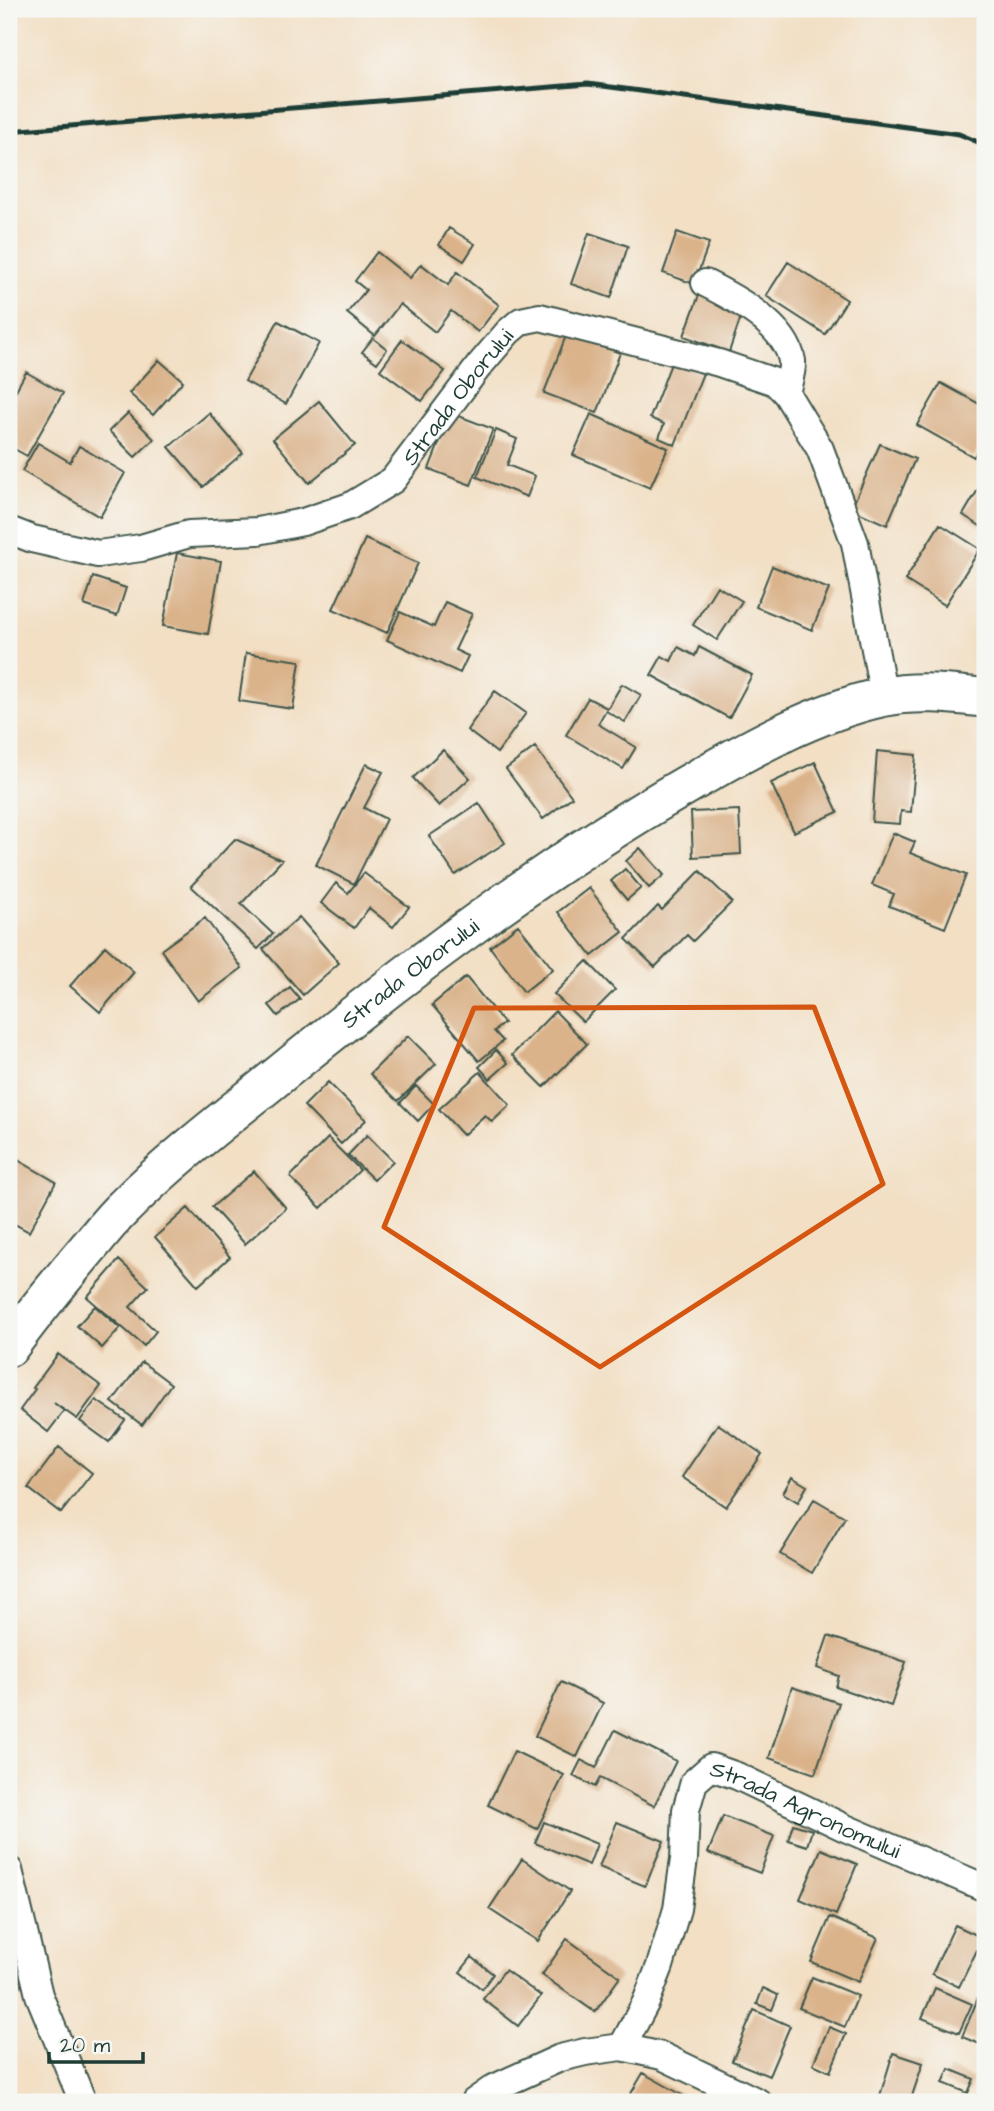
<svg xmlns="http://www.w3.org/2000/svg" width="994" height="2111" font-family="'Architects Daughter',sans-serif">
<rect width="100%" height="100%" fill="#f6f6f2"/>
<filter id="ink" filterUnits="userSpaceOnUse"><feTurbulence type="fractalNoise" baseFrequency=".0143" numOctaves="2"/><feDisplacementMap in="SourceGraphic" scale="14" xChannelSelector="R" yChannelSelector="G"/><feConvolveMatrix kernelMatrix="1 2 1 2 8 2 1 2 1" color-interpolation-filters="sRGB"/></filter>
<filter id="wash" filterUnits="userSpaceOnUse"><feTurbulence type="fractalNoise" baseFrequency=".00686" numOctaves="4" result="noise"/><feDisplacementMap in="SourceGraphic" scale="28" xChannelSelector="R" yChannelSelector="G"/><feGaussianBlur stdDeviation="1.57" result="paint"/><feColorMatrix in="noise" values="0 0 0 0 0 0 0 0 0 0 0 0 0 0 0 0 0 1.4 0 .05"/><feComposite in="paint" operator="in"/></filter>
<g filter="url(#wash)">
<rect width="100%" height="100%" fill="#f2dfc4"/>
<g id="blocks">
<path fill="#dab38b" d="M449 228 475 244 464 261 439 245Z
M677 232 709 243 694 284 663 273Z
M589 233 628 246 611 298 571 284Z
M377 252 410 278 421 264 448 285 457 272 499 305 478 332 451 311 435 332 400 304 375 336 347 313 366 290 355 281Z
M788 262 847 300 825 334 766 296Z
M699 295 743 311 729 352 684 336Z
M278 321 319 343 286 404 245 381Z
M567 333 620 353 597 413 544 393Z
M373 338 387 349 377 363 362 352Z
M402 340 445 371 422 401 380 370Z
M159 360 183 381 153 415 129 393Z
M672 361 703 373 675 445 659 438 664 424 650 418Z
M26 372 63 393 27 456 9 446V403Z
M941 383 985 407V435L974 457 917 425Z
M319 401 355 445 309 483 273 439Z
M128 413 154 439 135 457 109 431Z
M209 413 243 453 203 487 169 447Z
M451 413 493 429 471 485 429 469Z
M591 414 668 448 650 488 573 455Z
M496 430 517 439 507 465 535 476 527 497 477 477Z
M38 443 70 462 79 446 125 473 100 517 22 471Z
M880 444 915 459 887 525 851 509Z
M985 478V529L963 515Z
M940 524 980 549 945 605 905 580Z
M365 539 418 563 387 633 333 609Z
M177 553 221 561 208 634 163 626Z
M772 566 829 589 812 630 756 607Z
M93 577 126 588 117 616 84 605Z
M717 586 742 601 717 640 693 625Z
M445 602 472 614 455 650 468 656 460 673 387 640 400 612 434 627Z
M678 647 695 656 699 647 752 675 729 718 651 675 662 656 671 661Z
M246 653 300 661 293 709 239 701Z
M622 684 641 695 625 722 606 711Z
M495 691 526 713 497 753 467 730Z
M588 698 607 708 598 724 636 747 623 769 566 735Z
M535 747 572 797 543 819 506 769Z
M443 750 470 778 439 806 413 778Z
M877 751 916 755 911 812 901 811 900 824 872 822Z
M815 762 838 812 794 832 771 783Z
M366 764 383 772 364 808 386 819 354 884 316 865Z
M479 803 505 843 455 875 429 836Z
M739 810 741 854 693 857 691 812Z
M893 833 915 842 910 853 966 875 945 928 889 906 894 894 872 885Z
M235 839 282 860 241 904 273 934 258 949 191 886Z
M640 848 664 875 649 888 626 861Z
M625 869 641 888 627 900 611 881Z
M700 871 732 902 693 941 687 935 655 967 626 939 658 906 662 910Z
M364 873 409 907 393 927 369 908 354 928 321 903 336 883 348 893Z
M589 888 623 932 592 956 558 912Z
M299 917 339 963 303 995 263 949Z
M205 918 242 968 198 1001 161 950Z
M518 925 553 969 524 992 490 947Z
M105 946 134 972 100 1012 70 986Z
M587 961 615 990 583 1022 554 994Z
M466 977 504 1023 494 1031 503 1041 479 1061 432 1005Z
M290 987 300 999 278 1016 269 1005Z
M555 1011 587 1044 544 1087 512 1055Z
M408 1036 436 1064 398 1101 370 1074Z
M496 1050 508 1063 490 1079 479 1067Z
M480 1072 510 1105 492 1122 485 1115 463 1135 439 1109Z
M328 1082 366 1120 341 1144 304 1106Z
M416 1086 434 1104 418 1121 400 1103Z
M367 1135 393 1161 374 1180 348 1155Z
M328 1138 360 1170 321 1208 290 1177Z
M9 1155 56 1182 29 1232 9 1221Z
M254 1171 286 1208 245 1244 212 1207Z
M188 1208 230 1257 198 1286 155 1237Z
M119 1260 148 1287 130 1307 156 1331 144 1346 87 1297Z
M95 1306 120 1328 102 1348 77 1326Z
M58 1354 101 1386 77 1419 54 1403 64 1411 48 1432 20 1410 35 1389 33 1388Z
M142 1362 171 1384 142 1425 112 1402Z
M96 1400 125 1420 109 1442 80 1421Z
M718 1424 762 1454 726 1507 682 1477Z
M59 1447 92 1473 61 1513 28 1488Z
M792 1477 807 1486 798 1502 783 1493Z
M814 1499 845 1517 812 1573 780 1554Z
M828 1636 906 1662 891 1706 836 1687 839 1676 817 1668Z
M561 1682 603 1703 577 1757 535 1736Z
M792 1687 839 1703 815 1774 769 1758Z
M615 1730 676 1761 654 1806 600 1778 595 1787 573 1776 581 1760 596 1768Z
M514 1751 564 1775 537 1829 488 1805Z
M723 1816 774 1836 760 1873 708 1853Z
M544 1822 597 1844 589 1865 535 1843Z
M617 1822 664 1841 645 1886 599 1867Z
M793 1824 812 1830 807 1846 788 1840Z
M821 1849 857 1864 836 1915 800 1899Z
M522 1859 570 1891 538 1941 489 1909Z
M830 1917 878 1938 858 1982 811 1962Z
M955 1925 983 1938 959 1987 932 1974Z
M567 1939 620 1977 595 2012 542 1975Z
M472 1957 493 1974 482 1989 460 1972Z
M505 1970 541 1996 518 2026 483 1999Z
M812 1977 858 1996 845 2027 799 2008Z
M763 1988 778 1995 772 2010 757 2004Z
M935 1988 972 2004 959 2033 922 2018Z
M978 1998 985 2001V2046L962 2037Z
M754 2010 790 2026 769 2076 732 2061Z
M829 2027 846 2034 830 2072 813 2064Z
M893 2053 923 2063 910 2102H889L879 2099Z
M949 2069 974 2079 968 2093 943 2083Z
M643 2073 686 2097 683 2102H626Z"/>
</g>
</g>
<g filter="url(#ink)">
<use href="#blocks" fill-opacity="0" stroke="#3f554a" stroke-width="2"/>
<g fill="none" stroke-linecap="round" stroke-linejoin="round">
<defs>
<g id="minor">
<path d="M705 283C735 298 786 325 792 361 793 371 788 384 786 393"/>
<path id="s1" d="M9 530 32 539 98 554 141 548 189 534 258 531 303 522 350 506 393 480 479 366 508 332 521 321 540 317 719 363 775 382 786 393 820 449 855 543 884 697"/>
<path d="M9 1870 39 1995 83 2102"/>
<path id="s2" d="M622 2047 646 2002 660 1966 677 1909 684 1859 686 1810 694 1782 711 1767 737 1776 843 1827 985 1888"/>
<path d="M474 2102 494 2088 560 2058 585 2052 622 2047 662 2056 758 2102"/>
</g>
<g id="primary">
<path id="s3" d="M9 1347C34 1313 61 1280 88 1248 100 1234 111 1219 124 1207 177 1154 238 1109 295 1062 419 962 547 866 685 786 745 751 814 712 883 697 916 690 952 694 985 698"/>
</g>
</defs>
<use href="#minor" stroke="#3f554a" stroke-width="30"/>
<use href="#primary" stroke="#3f554a" stroke-width="42"/>
<use href="#minor" stroke="#fff" stroke-width="26"/>
<use href="#primary" stroke="#fff" stroke-width="38"/>
<path stroke="#1f3d34" stroke-width="5" d="M9 131 588 84 959 134 985 145"/>
</g>
</g>
<path fill="none" stroke="#d45610" stroke-width="5" stroke-linejoin="round" d="M814 1007 883 1184 600 1367 384 1227 474 1008Z"/>
<g text-anchor="middle" stroke-width="7" stroke-linejoin="round" paint-order="stroke">
<g font-size="23" fill="#1f3d34" stroke="#f6f6f2">
<text dy="8" stroke="none"><textPath href="#s1" startOffset="506">Strada Oborului</textPath></text>
<text dy="8" stroke="none"><textPath href="#s3" startOffset="551">Strada Oborului</textPath></text>
<text dy="8" stroke="none"><textPath href="#s2" startOffset="404">Strada Agronomului</textPath></text>
</g>
</g>
<rect width="994" height="2111" fill="none" stroke="#f6f6f2" stroke-width="35"/>
<path d="M49 2052v10h94v-10" fill="none" stroke="#1f3d34" stroke-width="3.5"/>
<text x="60" y="2052" font-size="21" fill="#1f3d34" stroke="#f6f6f2" stroke-width="5" paint-order="stroke">20 m</text>
</svg>
